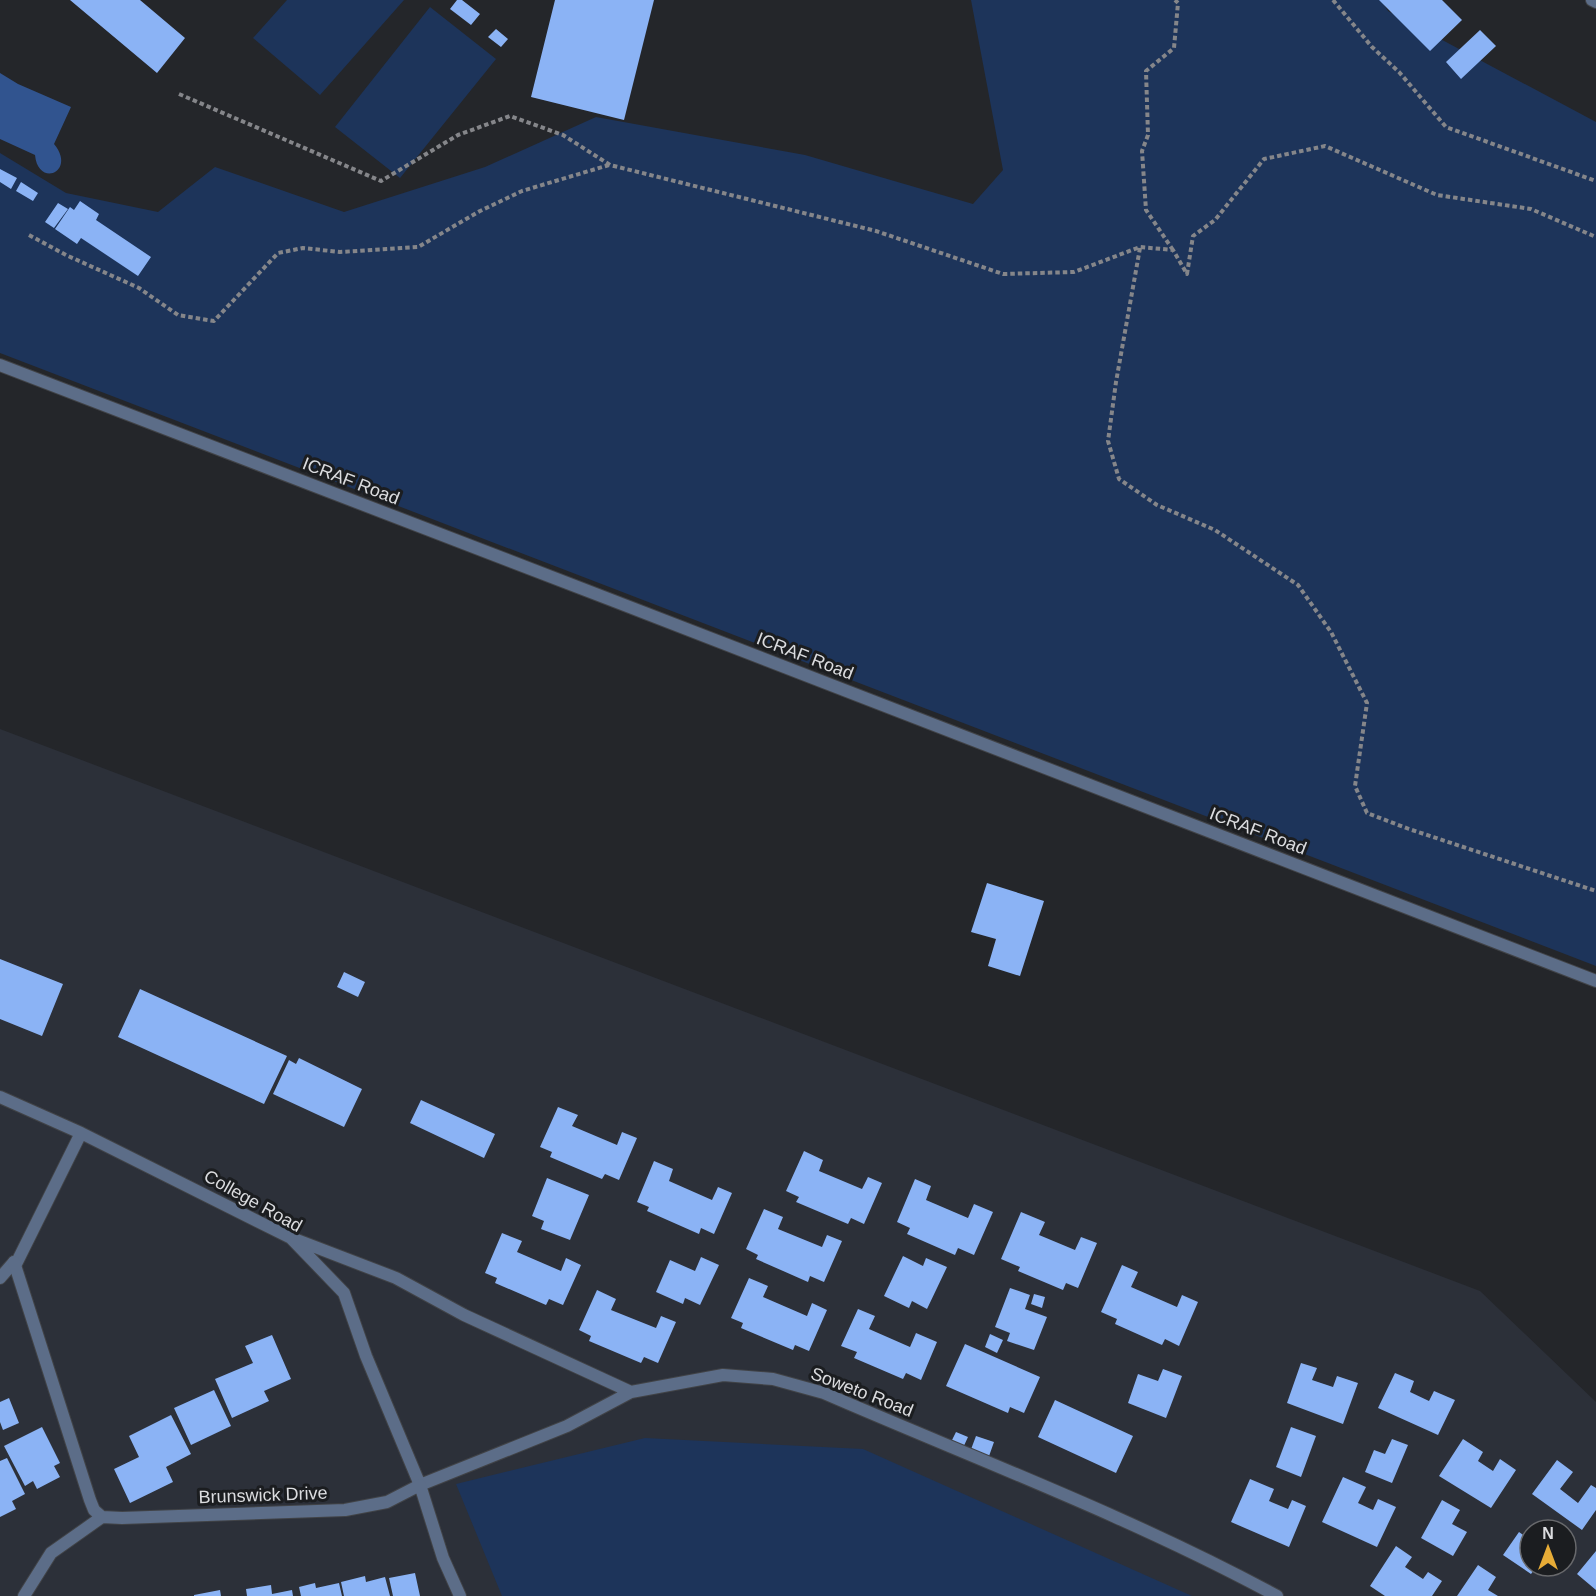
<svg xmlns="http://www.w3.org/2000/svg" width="1596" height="1596" font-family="Arial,sans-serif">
<rect width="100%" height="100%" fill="#24262a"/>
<path fill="#2c3039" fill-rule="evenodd" d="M0 729 1480 1291 1596 1402V1596H0ZM1530 1530H1566V1566H1530Z"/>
<path fill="#1d345a" d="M287 0H404L320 95 253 38Z
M971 0H1381L1388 11 1596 122V966L0 353V153L66 193 158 212 215 167 344 212 485 167 596 117 805 155 973 204 1003 170Z
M430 7 496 59 400 178 335 127Z
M645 1438 863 1449 1192 1596H502L456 1484Z"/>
<path fill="#31548f" d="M0 73 18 84 71 107 54 144C77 172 38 188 35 155L0 139Z"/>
<path fill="#8bb3f5" d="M70 0H140L185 38 157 73Z
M457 0H462L480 14 471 25 450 9Z
M555 0H654L624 120 531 97Z
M1379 0H1442L1462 20 1430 51Z
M496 29 508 39 501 47 488 37Z
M1480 30 1496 46 1461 79 1446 62Z
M0 169 17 178 11 189 0 182Z
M21 182 38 193 33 201 16 191Z
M80 201 99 214 96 220 151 257 138 276 81 238 77 244 55 229 70 207 74 210Z
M58 203 68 209 54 228 45 222Z
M987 883 1044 901 1020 976 988 966 996 939 971 932Z
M0 959 63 984 42 1036 0 1019Z
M344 972 365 982 358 997 337 987Z
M140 989 287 1056 264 1104 118 1037Z
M299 1058 362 1089 344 1127 273 1094 289 1060 296 1064Z
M421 1100 495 1134 484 1158 410 1123Z
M558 1107 578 1115 572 1126 617 1145 622 1132 637 1138 619 1180 605 1174 602 1179 550 1157 552 1152 540 1147Z
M804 1151 823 1160 819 1171 862 1189 868 1177 882 1183 864 1224 851 1218 848 1224 796 1202 799 1197 786 1191Z
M654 1161 673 1169 669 1181 712 1200 718 1187 732 1193 714 1234 701 1228 699 1234 647 1211 649 1207 637 1202Z
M547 1178 589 1195 570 1240 541 1229 544 1221 532 1216Z
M915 1179 931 1186 926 1200 968 1218 974 1204 993 1212 974 1255 958 1248 955 1255 907 1234 910 1228 897 1222Z
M764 1209 783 1217 778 1229 822 1247 827 1235 842 1241 824 1282 810 1276 808 1282 756 1259 758 1255 746 1249Z
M1021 1212 1045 1222 1039 1235 1075 1250 1081 1237 1097 1243 1078 1288 1066 1283 1063 1290 1018 1271 1020 1267 1001 1259Z
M502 1233 522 1241 517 1252 561 1271 566 1258 581 1265 563 1305 549 1299 546 1305 495 1283 497 1278 485 1273Z
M903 1256 923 1266 926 1258 947 1267 927 1309 912 1301 909 1308 884 1296Z
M701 1257 719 1265 700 1305 685 1298 683 1304 656 1292 670 1260 695 1271Z
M1122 1265 1138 1272 1131 1287 1177 1307 1182 1295 1198 1302 1179 1346 1165 1339 1162 1345 1115 1324 1117 1319 1101 1312Z
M749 1278 768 1286 763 1297 807 1316 812 1303 827 1310 809 1351 795 1345 793 1350 741 1328 743 1323 731 1318Z
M1010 1288 1030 1295 1025 1309 1047 1317 1034 1350 1007 1341 1010 1333 995 1327Z
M597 1290 616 1299 611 1310 656 1328 661 1316 676 1322 658 1363 644 1357 641 1363 589 1341 591 1336 579 1330Z
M1034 1294 1045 1297 1042 1308 1031 1304Z
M858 1309 875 1316 869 1329 910 1347 916 1333 937 1342 921 1380 906 1373 903 1379 854 1358 857 1352 841 1346Z
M990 1334 1003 1340 997 1353 985 1347Z
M272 1335 291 1379 264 1391 269 1401 232 1418 215 1379 253 1363 245 1346Z
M965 1344 1040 1377 1024 1413 1010 1407 1008 1413 946 1386Z
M1301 1363 1317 1368 1312 1380 1333 1387 1337 1376 1358 1383 1343 1424 1287 1403Z
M1163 1369 1182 1376 1166 1418 1128 1403 1138 1374 1158 1381Z
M1395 1373 1414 1381 1410 1392 1429 1401 1434 1391 1455 1400 1438 1435 1378 1408Z
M214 1390 231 1426 191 1445 174 1408Z
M9 1398 19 1423 3 1430 0 1422V1402Z
M1055 1400 1133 1436 1116 1473 1038 1437Z
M171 1415 191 1454 166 1467 173 1482 130 1503 114 1469 139 1457 129 1436Z
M42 1427 60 1463 54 1466 60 1477 37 1489 33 1481 25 1486 4 1446Z
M1291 1427 1316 1436 1301 1477 1276 1467Z
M956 1432 968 1437 962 1450 950 1444Z
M976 1436 994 1442 988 1459 970 1452Z
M1392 1439 1408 1445 1392 1483 1365 1472 1374 1450 1385 1454Z
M1463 1439 1483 1452 1478 1461 1493 1471 1500 1459 1516 1470 1491 1508 1439 1476Z
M7 1458 25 1494 12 1501 16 1509 0 1517V1461Z
M1557 1460 1573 1472 1560 1489 1578 1503 1591 1485 1596 1488V1510L1582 1530 1532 1494Z
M1343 1477 1366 1487 1358 1503 1373 1510 1378 1499 1396 1507 1377 1547 1322 1522Z
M1250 1479 1274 1489 1269 1501 1288 1509 1292 1500 1306 1506 1289 1547 1231 1522Z
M1442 1500 1460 1510 1452 1524 1467 1532 1453 1556 1421 1538Z
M1519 1532 1530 1540V1566H1537L1531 1574 1503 1555Z
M1396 1546 1412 1557 1405 1567 1423 1579 1428 1572 1442 1581 1432 1596H1385L1370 1586Z
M1596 1551V1590L1577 1574Z
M1478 1565 1496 1577 1488 1590 1498 1596H1457Z
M415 1573 420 1596H393L389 1578Z
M365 1576 366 1582 385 1577 390 1596H344L341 1582Z
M315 1583 316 1588 339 1583 342 1596H301L299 1587Z
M271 1585 272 1594 292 1590 293 1596H247L246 1589Z
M220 1590 221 1596H194V1595Z"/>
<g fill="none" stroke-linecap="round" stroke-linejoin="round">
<defs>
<path id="service" d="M1592 0 1596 2
M0 365 614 601 1596 981
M0 1097 81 1133 291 1238 344 1293 366 1356 420 1485 567 1426 631 1392 723 1375 773 1379 824 1393C976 1459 1131 1517 1277 1596
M297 1240 396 1278 464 1315 631 1392
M0 1278 14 1262H17L81 1133"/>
<path id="minor" d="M14 1262 90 1500 94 1510 102 1517
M102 1517 122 1518 345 1510 387 1502 420 1485 443 1558 460 1596
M24 1596 51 1553 102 1517"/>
</defs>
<use href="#service" stroke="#414347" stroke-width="14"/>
<use href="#minor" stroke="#414347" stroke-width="14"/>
<path stroke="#85868a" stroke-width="4" stroke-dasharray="4.5 3" stroke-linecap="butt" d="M1333 0 1372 47 1399 72 1446 127 1596 181
M179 94 381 181 458 135 510 116 563 135 610 165 876 231 1003 274 1074 272 1140 247 1173 250 1187 274 1193 236 1215 220 1264 159 1325 146 1437 195 1531 209 1596 237
M29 235 66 255 139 288 178 315 214 321 278 253 303 248 340 252 418 247 480 211 522 191 609 165
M1140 248 1116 382 1108 441 1119 479 1157 505 1215 530 1298 585 1331 632 1367 703 1355 786 1367 813 1409 829 1596 891
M1173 250 1146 210 1142 151 1148 135 1146 71 1174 48 1178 3 1175 0"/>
<use href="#service" stroke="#5c6d88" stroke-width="12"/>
<use href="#minor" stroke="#5c6d88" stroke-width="12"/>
</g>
<g text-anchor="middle" stroke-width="6" stroke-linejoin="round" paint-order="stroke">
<g font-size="18" fill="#dbdcdf" stroke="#1b1d20">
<text transform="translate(351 481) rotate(21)" y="6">ICRAF Road</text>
<text transform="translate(805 656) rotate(21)" y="6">ICRAF Road</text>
<text transform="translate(1258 831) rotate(21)" y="6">ICRAF Road</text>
<text transform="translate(253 1201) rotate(29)" y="6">College Road</text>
<text transform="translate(862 1392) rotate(21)" y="6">Soweto Road</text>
<text transform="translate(263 1495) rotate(-2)" y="6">Brunswick Drive</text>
</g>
</g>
<g transform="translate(1548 1548)"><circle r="28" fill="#1b1d20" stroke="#68696c" stroke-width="1.5"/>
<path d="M0-4.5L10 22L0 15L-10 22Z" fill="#e7ac37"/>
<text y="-9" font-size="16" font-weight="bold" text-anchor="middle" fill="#dbdcdf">N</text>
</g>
</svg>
